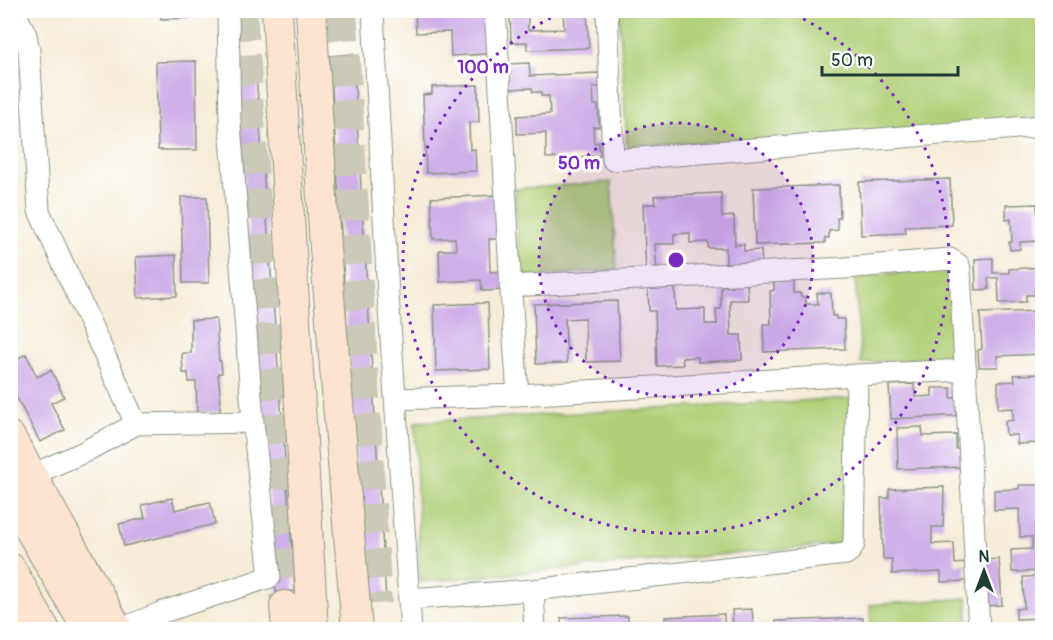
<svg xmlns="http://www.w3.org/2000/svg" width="1053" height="640" font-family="Pangolin,sans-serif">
<rect width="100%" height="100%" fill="#fff"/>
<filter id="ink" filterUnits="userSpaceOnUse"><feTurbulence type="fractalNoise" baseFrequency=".0167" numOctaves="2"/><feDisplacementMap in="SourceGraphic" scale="12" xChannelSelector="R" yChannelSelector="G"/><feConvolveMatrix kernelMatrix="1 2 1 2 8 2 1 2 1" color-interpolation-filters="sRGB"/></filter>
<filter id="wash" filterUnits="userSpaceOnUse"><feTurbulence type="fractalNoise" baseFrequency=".008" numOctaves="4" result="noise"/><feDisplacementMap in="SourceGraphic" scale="24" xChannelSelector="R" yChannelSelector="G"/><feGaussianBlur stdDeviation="1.35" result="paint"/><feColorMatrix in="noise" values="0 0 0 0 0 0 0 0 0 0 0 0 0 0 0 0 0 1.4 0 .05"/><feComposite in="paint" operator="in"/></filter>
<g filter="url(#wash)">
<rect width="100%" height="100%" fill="#f6ecd8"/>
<path fill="#b0cf76" stroke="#688655" stroke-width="1.5" d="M619 11H1042V124L627 147Z
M611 182 617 270 520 277 514 189Z
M952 269 959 356 861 363 855 276Z
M854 398 843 544 420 582 415 422Z
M967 598 969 629H871L870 605Z"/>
<g id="blocks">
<path fill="#cfafe8" d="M161 10H190V18L161 19Z
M415 10H487L488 54 451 56 450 32 416 33Z
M510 10H528V30L564 29 563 10H587L589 48 527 50V42L511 43Z
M353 54 386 600 364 602 330 56Z
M255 60 295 591 276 592 236 61Z
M196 61 197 150H158L156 62Z
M529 63 530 76 599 73 600 87H593L594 105H598L599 127H593L594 143 599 142 600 156 546 158V133L517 134V116L550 114 549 96H541V92H533L532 88 507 89 506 64Z
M478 85 479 122H469L470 150 475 149 476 171 426 173 423 95 432 94V87Z
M950 179 952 225 905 227 906 233 861 235 859 182Z
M839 185 840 218H837L838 230 829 231V238H825V243L755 245 753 188Z
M721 193 722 217 734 216 735 245 744 244V251L761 250 762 264 726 271V248H708V242L690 243V233L674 234V244H655L657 274H646L643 204H655L654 196Z
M499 195 500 239H489L490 272 507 271V290L482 291 481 280 440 282 439 250H456L455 238 433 239 431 198Z
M181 197H207L209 283H183Z
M1037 204 1038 241 1020 242V249L1010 250 1009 242H1012L1011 219 1006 220V205Z
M176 255 177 296 138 298 136 257Z
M993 258V273H1009V269L1042 267V295H1026V302L999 303 998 278H988L989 289 976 290 975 259Z
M794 281V293H800L801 297H806V304H818L817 293H831L832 316H836V319H844L845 349 764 352 763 324H771L770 291 774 290V282Z
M732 283H747L748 300H730L731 335H741L742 360 698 362V357L682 358 683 365 657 366 655 311H649L648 289 675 288 676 310 705 309V324H717L716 309H721V286H732Z
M617 301 620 361 586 362 585 318 565 319 567 363 536 364 534 304Z
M488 303 490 369 436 371 434 305Z
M1042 311V354L997 356 998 367H979L978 350 982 349 980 313Z
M216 319 219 361H221L222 373H218L221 401H220V412L197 413 196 382H189L188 373H183L182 353H191V320Z
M26 354 37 377 51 370 64 397 51 403 65 430 40 442 10 385V362Z
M1041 374 1042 436H1039V443L1017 444V435H1006L1005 421 1013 420V408L998 409V382L1015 381 1014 375Z
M914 384 915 397 932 396V388H951V398L965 397 966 415 891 419 889 385Z
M922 427 923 436 956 435V449H966V467L898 469 897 428Z
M1019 485H1042V571L1012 572 1011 550 1032 549V537H1020L1019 509 994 510V490L1019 489Z
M944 487 943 527H932V544L954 543 955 564 965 563 966 581 941 582V572L892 574V559H883L881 498H889V489Z
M172 498 175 510 210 502 215 524 124 546 119 524 145 518 142 505Z
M999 559 1002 605 985 606 982 560Z
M1042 576V618L1016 619V609L1024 608 1023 577Z
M752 609 754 630H733L732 610Z
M724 614V630H665V617Z
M628 616V623L648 622V630H561V618Z
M863 618V630H776V621Z
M1042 626V630H1007V628Z
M521 627V630H496V628Z"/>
</g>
</g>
<g filter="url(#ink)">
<use href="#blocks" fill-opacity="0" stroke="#8a9486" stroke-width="1.5"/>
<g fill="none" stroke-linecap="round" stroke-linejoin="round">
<path stroke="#cbc9b7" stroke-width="30" stroke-dasharray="30 15" stroke-linecap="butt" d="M242 10 285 606
M342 10 377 604"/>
<defs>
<path id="street" d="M14 10 26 35 29 50 39 211 136 424
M373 10 388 295 411 630
M495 10C504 139 508 267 518 395
M607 10 613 160 1042 126
M510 286 845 268 950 259 959 265 960 271 979 630
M857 375 966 370
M396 399 518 395 857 375 854 544 851 550 846 554 533 590 409 599
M32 475 84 452 136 424 253 422
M533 590 535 630
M119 630 160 613 270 577 253 422 230 124 228 10"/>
<path id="secondary" d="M277 10 313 630
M311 10 325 248 357 630
M10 437 118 630
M10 495 88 630
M10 568 45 630
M285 606 287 630
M10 628 11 630"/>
</defs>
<use href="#street" stroke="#8a9486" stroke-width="23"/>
<use href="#secondary" stroke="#8a9486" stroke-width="32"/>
<use href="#street" stroke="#fff" stroke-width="21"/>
<use href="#secondary" stroke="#fde4d1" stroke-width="30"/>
</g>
</g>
<circle cx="676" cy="260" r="137" fill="#7b2cbf" fill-opacity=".12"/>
<g fill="none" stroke="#7b2cbf" stroke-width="3" stroke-dasharray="3 6">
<circle cx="676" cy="260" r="137"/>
<path d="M787 11A273 273 0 1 1 565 11"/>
</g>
<circle cx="676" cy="260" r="9" fill="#7b2cbf" stroke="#fff" stroke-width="3"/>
<g font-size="18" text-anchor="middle" font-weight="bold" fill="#7b2cbf" stroke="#fff" stroke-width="6" stroke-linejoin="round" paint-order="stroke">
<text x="483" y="73">100 m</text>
<text x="579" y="169">50 m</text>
</g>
<rect width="1053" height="640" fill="none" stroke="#fff" stroke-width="36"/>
<g transform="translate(984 571)" stroke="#ffffff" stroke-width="4.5" paint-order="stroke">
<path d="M0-4.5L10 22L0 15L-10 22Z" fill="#1f3d34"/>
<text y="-9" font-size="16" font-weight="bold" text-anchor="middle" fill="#1f3d34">N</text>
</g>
<path d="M822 66v9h136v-9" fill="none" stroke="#1f3d34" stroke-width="3"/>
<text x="831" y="66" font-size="18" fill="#1f3d34" stroke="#ffffff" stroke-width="4.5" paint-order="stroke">50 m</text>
</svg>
